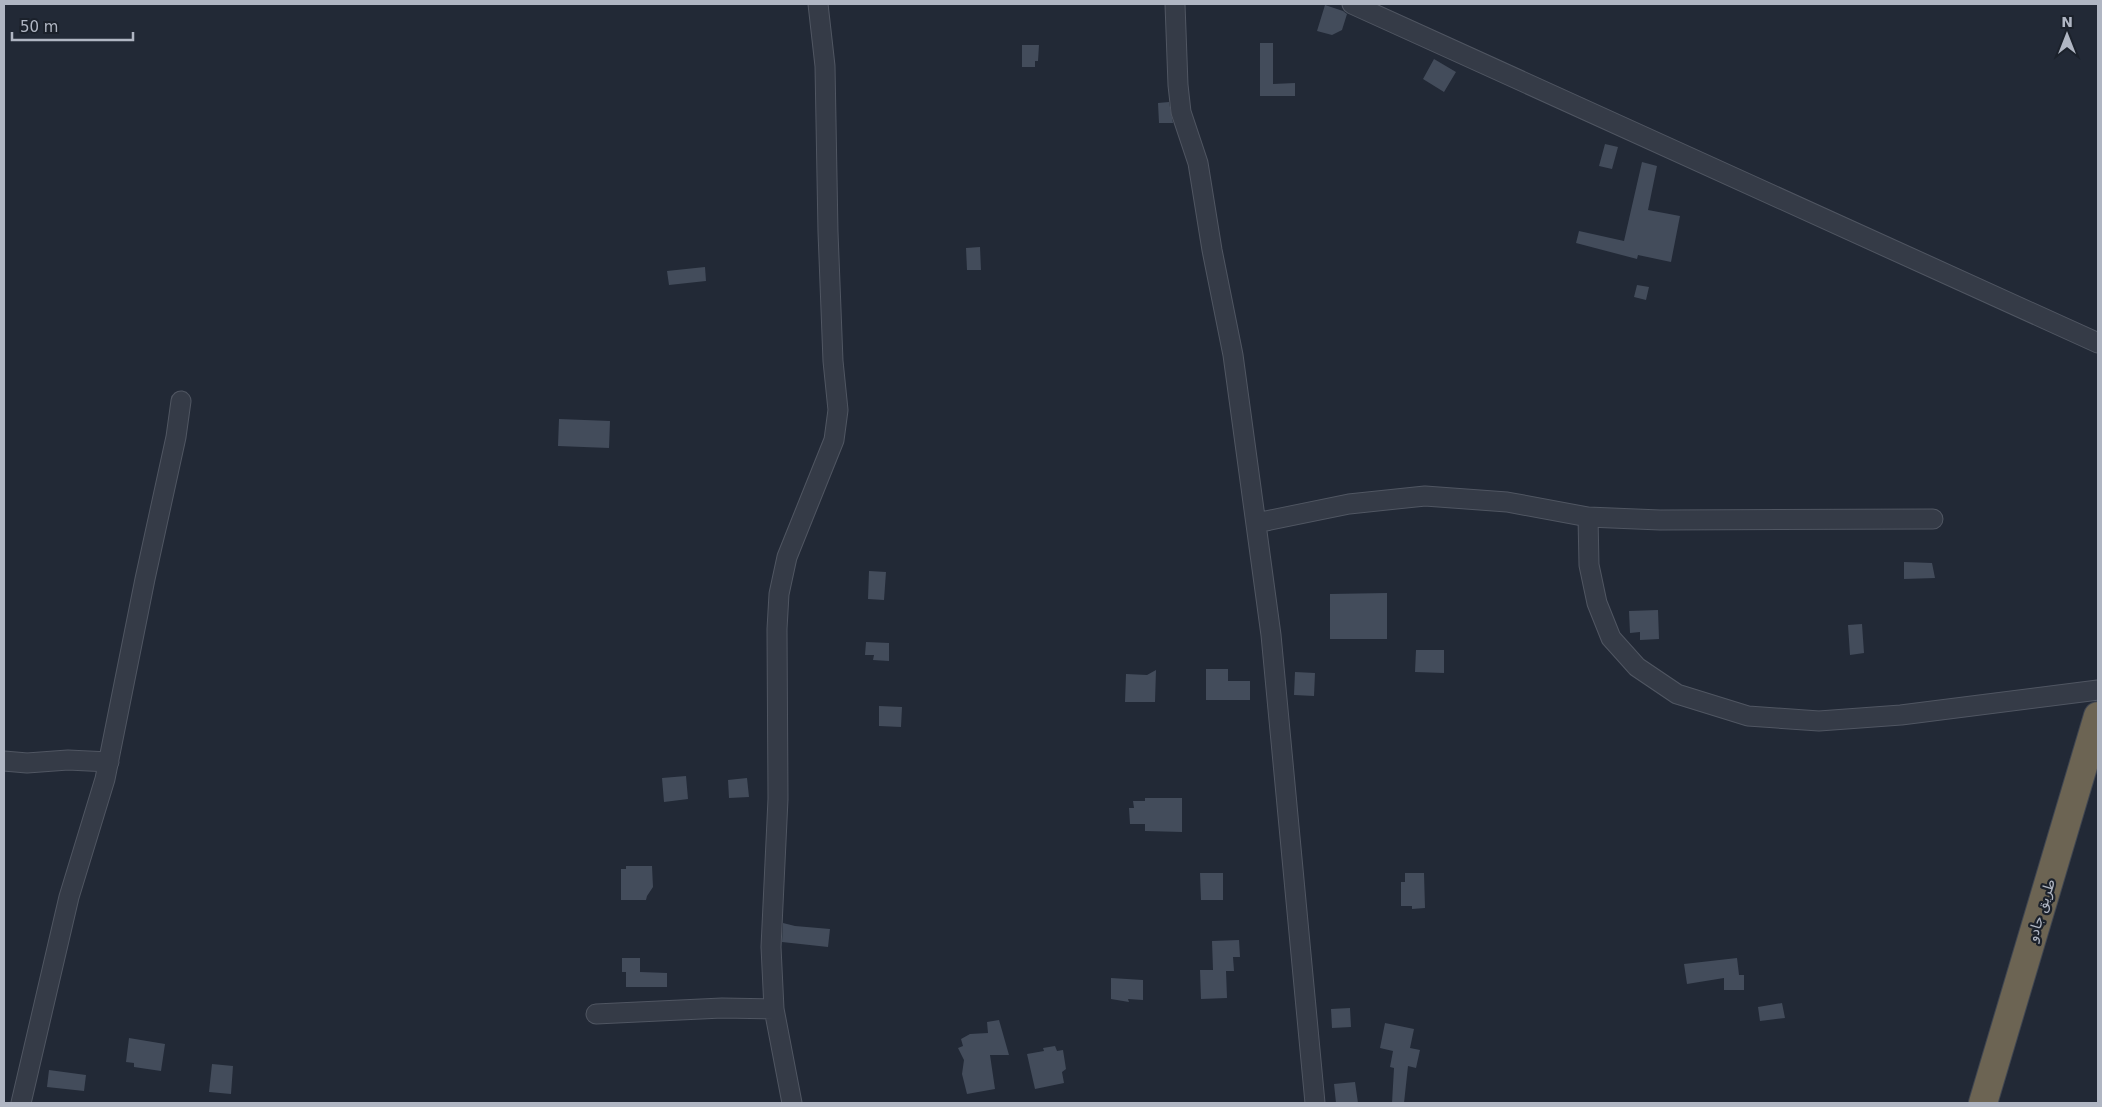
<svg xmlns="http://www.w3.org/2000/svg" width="2102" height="1107" font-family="'DejaVu Sans','Noto Sans Arabic',sans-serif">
<rect width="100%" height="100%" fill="#222936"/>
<path fill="#434c5b" d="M1325 5 1343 11 1347 14 1342 30 1332 35 1317 31Z
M1260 43H1273V84L1295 83V96H1260Z
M1022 45H1039L1038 61H1035V67H1022Z
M1434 59 1456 72 1444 92 1423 79Z
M1169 102 1173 123H1159L1158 103Z
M1605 144 1618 147 1612 169 1599 166Z
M1642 162 1657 166 1648 210 1680 216 1671 262 1638 255 1637 259 1576 243 1579 231 1624 241Z
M980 247 981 270H967L966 248Z
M705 267 706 281 669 285 667 271Z
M1637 285 1649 287 1646 300 1634 297Z
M559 419 610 421 609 448 558 446Z
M1904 562 1932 563 1935 578 1904 579Z
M869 571 886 572 884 600 868 599Z
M1387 593V639H1330V594Z
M1658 610 1659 639 1640 640V632L1630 633 1629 611Z
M1862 624 1864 653 1850 655 1848 625Z
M866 642 889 643V661L873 660 874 655H865Z
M1416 650H1444V673L1415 672Z
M1206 669H1228V681H1250V700H1206Z
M1156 670 1155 702H1125L1126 674 1147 675Z
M1295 672 1315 673 1314 696 1294 695Z
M879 706 902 707 901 727 879 726Z
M686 776 688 799 664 802 662 778Z
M747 778 749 797 729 798 728 780Z
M1145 798H1182V832L1145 831V824H1130L1129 808H1134L1133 801H1145Z
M626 866H652L653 887 647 896 646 900H621V869H626Z
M1200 873H1223V900H1201Z
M1405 873H1424L1425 908 1412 909V906H1401V882H1405Z
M783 923 795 926 830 929 828 947 782 942Z
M1239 940 1240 957H1233L1234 971H1226L1227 998 1201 999 1200 970H1213L1212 941Z
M622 958H640V972L667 973V987H626V972H622Z
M1737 958 1739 975H1744V990H1724V978L1687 984 1684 964Z
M1111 978 1143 980V1000L1128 999 1129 1002 1111 999Z
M1782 1003 1785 1018 1760 1021 1758 1007Z
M1350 1008 1351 1027 1332 1028 1331 1009Z
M999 1020 1009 1055H990L995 1089 967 1094 962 1074 964 1060 958 1048 963 1046 961 1039 970 1034 988 1033 987 1022Z
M1385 1023 1414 1029 1410 1048 1420 1050 1416 1068 1408 1066 1404 1103H1392L1394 1068 1390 1067 1393 1051 1380 1048Z
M129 1038 165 1044 161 1071 134 1067V1063L126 1062Z
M1055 1046 1057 1051 1063 1050 1066 1069 1062 1072 1064 1083 1035 1089 1027 1054 1044 1051 1043 1048Z
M212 1064 233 1066 231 1094 209 1092Z
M49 1070 86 1075 84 1091 47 1087Z
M1355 1082 1358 1103H1336L1334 1084Z"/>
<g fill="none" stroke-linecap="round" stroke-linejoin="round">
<defs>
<path id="street" d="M1175 4 1178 85 1181 112 1198 163 1212 250 1233 355 1271 635 1315 1103
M1352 4 2098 343
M1588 517 1660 520 1933 519
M1256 523 1349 504 1425 496 1507 502 1588 517 1589 565 1597 603 1611 638 1637 667 1677 694 1748 716 1819 721 1901 715 2098 690
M4 761 27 763 68 760 109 762
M774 1009 771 947 778 799 777 629 779 594 787 557 834 440 838 410 833 361 828 232 825 66 818 4
M596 1014 722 1008 774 1009 792 1103
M21 1103 69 897 105 779 145 579 176 437 181 401"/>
<path id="highway" d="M1983 1103 2098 716"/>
</defs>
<use href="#street" stroke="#505662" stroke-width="21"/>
<use href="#highway" stroke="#404651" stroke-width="30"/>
<use href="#street" stroke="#353b47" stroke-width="19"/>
<use href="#highway" stroke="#6c6453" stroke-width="28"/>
</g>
<g text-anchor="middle" stroke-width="4.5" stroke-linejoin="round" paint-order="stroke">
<g font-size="14" fill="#b0b6c3" stroke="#1b212b">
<text transform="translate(2041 910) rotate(-73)" y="5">طريق جادو</text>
</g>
</g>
<rect width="2102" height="1107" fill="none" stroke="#b0b6c3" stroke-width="10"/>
<g transform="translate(2067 35)" stroke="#1b212b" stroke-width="4" paint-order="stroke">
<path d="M0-4L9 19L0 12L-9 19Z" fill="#b0b6c3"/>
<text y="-8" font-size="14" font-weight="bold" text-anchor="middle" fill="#b0b6c3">N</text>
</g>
<path d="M12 32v8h121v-8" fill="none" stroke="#b0b6c3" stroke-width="2.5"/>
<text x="20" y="32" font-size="15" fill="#b0b6c3" stroke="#1b212b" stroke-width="4" paint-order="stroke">50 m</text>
</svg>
